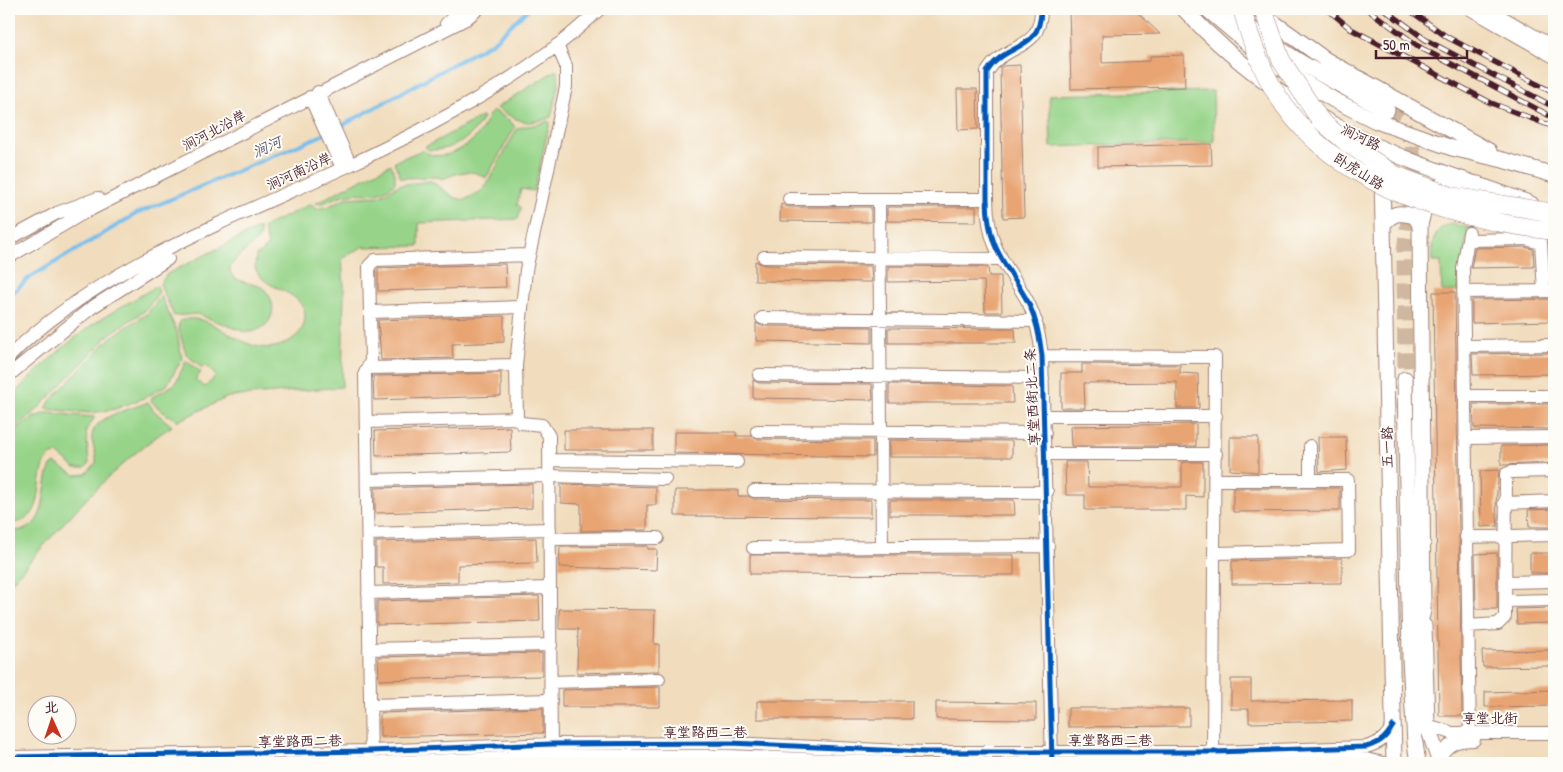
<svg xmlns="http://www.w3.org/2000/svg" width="1563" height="772" font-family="'Patrick Hand','LXGW WenKai TC',sans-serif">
<rect width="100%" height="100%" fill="#fdfcf7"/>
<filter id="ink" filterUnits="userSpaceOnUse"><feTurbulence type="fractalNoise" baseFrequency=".02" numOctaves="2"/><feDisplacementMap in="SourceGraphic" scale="10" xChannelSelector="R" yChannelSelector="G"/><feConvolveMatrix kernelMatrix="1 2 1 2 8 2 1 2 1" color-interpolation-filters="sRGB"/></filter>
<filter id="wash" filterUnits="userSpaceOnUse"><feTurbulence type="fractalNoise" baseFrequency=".0096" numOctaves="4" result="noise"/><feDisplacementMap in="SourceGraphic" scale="20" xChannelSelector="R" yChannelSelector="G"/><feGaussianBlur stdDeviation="1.12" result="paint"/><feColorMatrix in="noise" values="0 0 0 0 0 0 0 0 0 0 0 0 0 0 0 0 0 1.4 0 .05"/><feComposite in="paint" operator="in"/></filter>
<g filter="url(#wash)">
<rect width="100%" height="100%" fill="#f1ddbd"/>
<path fill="#97d489" stroke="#707a5a" d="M556 70 558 72 559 82 551 117C525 127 519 121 496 108Z
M1213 91 1214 142 1051 147 1049 95Z
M494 111 509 120 515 127 486 178C470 167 458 173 442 179L438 177 401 178 394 162 422 150C442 165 469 147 482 130 486 123 487 114 494 111Z
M481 117 483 118C471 139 454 150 429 150L425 147Z
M547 121 550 122 534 191 521 189 517 205 521 207 518 219 419 223V246L362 247 342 259 344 288 342 387 228 397 178 421 163 412 151 401 152 397 175 384 186 361 201 372 195 380 205 387 216 376 206 365 202 368 186 354 178 327 180 321C218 306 250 373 295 337 303 331 305 323 305 313 298 287 265 292 255 268L256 255 261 253 268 245 263 227 311 204 315 209 327 207 346 198 379 196 399 185 431 181 455 198 464 200 480 192 486 186 517 129C527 124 536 127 547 121Z
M391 164 395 174V183C373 202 361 188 338 197 331 199 322 206 316 203Z
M1452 224 1468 227 1460 291H1442L1441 262H1432C1431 245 1432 228 1452 224Z
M259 228 260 235 258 239C252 246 229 262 230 270 232 285 256 281 265 290 282 309 269 333 245 332L197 314 174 316 160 284 167 274Z
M157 286 159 292 146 310 111 333 38 409 9 434V399C30 377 52 356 76 337 101 317 130 302 157 286Z
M161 296 177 332 182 359 167 385 146 397 115 409 91 413 46 409 50 401 110 338 148 313Z
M148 402 154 411 172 426C111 465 57 531 9 585V531C52 533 39 491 51 466L55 463 75 475 86 474 96 463C97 453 92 446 92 437 93 415 131 410 148 402Z
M48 413 95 417 86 430 89 464 85 468H75L58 454 51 455C30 473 53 522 9 523V440C17 427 33 415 48 413Z"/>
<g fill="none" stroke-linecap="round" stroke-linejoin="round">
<path stroke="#73bdec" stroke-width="4" d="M336 129 493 42 528 9
M9 296 29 278 136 214 325 134"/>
</g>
<g id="blocks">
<path fill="#e8a472" d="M1069 9H1134L1160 34 1102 35V63L1150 61V56L1184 55 1185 87 1071 89Z
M1020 65 1024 217 1003 218 1000 69 1003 66Z
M957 89H977L978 129 958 130Z
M1202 144H1211L1212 165 1098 167V147Z
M781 204 789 207H871V222L780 221Z
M887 207H976V222L887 221Z
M1524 247 1533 249 1534 267 1471 268 1475 248Z
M755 261 764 265 871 266 872 282 755 281Z
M505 264 506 287 378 291V268Z
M888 266 988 267 989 276H1001L1002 312H985L984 281 888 282Z
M1433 292H1455V294L1462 716H1439Z
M1554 299V321L1472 323V300Z
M504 316V342L452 344 453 358 381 360 378 320Z
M756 323 762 326 872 327V343L756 341Z
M888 328 1015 329 1016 343H888Z
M1554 353V374L1473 375 1472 354Z
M1082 364 1180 365V373L1198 374 1199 408H1177V382L1084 383 1085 408H1061V373H1082Z
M501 373V396L374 400 373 376Z
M753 380 759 383 872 384 873 400 753 398Z
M889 384 1012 386 1013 403H889Z
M1473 404H1554V429L1474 428Z
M1196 424V446H1071L1070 426Z
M510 427 511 452 376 456 375 431Z
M564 430H653V450H564Z
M674 432H736V436H751L757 439 873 440V457L674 453Z
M1230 437H1258V472L1230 470Z
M1318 437H1346L1347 470 1319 472Z
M889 440 1012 441V457H889Z
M1554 445V463L1501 465V446Z
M1065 462H1087L1088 487H1182V462H1203V497L1186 496V510H1085V495H1066Z
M1499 470 1496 503 1498 526 1481 527 1480 471Z
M532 484V508L375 513V488Z
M561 484 656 487V505H647V530L581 531V504L561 503Z
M1233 488H1340V511L1233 512Z
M675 490H738V496H748L754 499 871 500V517L675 516Z
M890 500H1014L1015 515H890Z
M1554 509V527H1529L1528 510Z
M536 538 537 563 458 565V582L383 584V567H376V542Z
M648 546V549H657L656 570 559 567 560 547Z
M1497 553V609H1476L1475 554Z
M1530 553H1554V573H1530Z
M750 555H1014V575L750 574Z
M1342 558V583L1232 584V561Z
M539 596 540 621 377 625V601Z
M1554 608V623L1517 624 1516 609Z
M559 609 655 610 654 644H659V671L577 673 578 629H559Z
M1554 650V666L1483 667 1482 651Z
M542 653V676L379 680 378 657Z
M1231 679H1251V701L1352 700V721L1249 723V709H1231Z
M660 687V707H562V690Z
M1554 690V706L1485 707V692Z
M757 701H912V719H757Z
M936 702 1036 703V720L936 719Z
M543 708V733L380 737V713Z
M1068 708H1189V726L1068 727Z"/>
</g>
</g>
<g filter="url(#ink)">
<use href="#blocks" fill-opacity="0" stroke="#9e7e74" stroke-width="1"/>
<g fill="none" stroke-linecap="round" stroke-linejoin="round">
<path stroke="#d0b7a0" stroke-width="15" stroke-dasharray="15 8" stroke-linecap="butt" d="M1387 110 1403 122 1412 145 1415 167 1404 251 1405 379"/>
<defs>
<path id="minor" d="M1041 9C1041 53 1006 41 987 72V199C988 253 1006 261 1029 304 1037 321 1040 338 1042 356L1052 763
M1470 9 1554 57
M1488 9 1554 47
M446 24 462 9
M318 92 350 164
M310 97 342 168
M789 199H987
M879 199 882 547
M1469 233 1463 268 1470 740
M9 239 57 213 98 198
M1468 240 1525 239 1541 243 1544 291
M9 257 80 215 466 19 478 9
M764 257 1000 259
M1463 292 1554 291
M370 312 520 307
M762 318 1036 321
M1464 346 1554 345
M1042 356 1215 357 1213 763
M9 357C95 269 239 216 350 165 419 132 489 96 551 50 568 38 584 23 600 9
M368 368 516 365
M9 375 91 308 168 259
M759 375 1043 378
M1464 396H1554
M1044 416H1216
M366 422 517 418
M757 431 1045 433
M1465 438 1554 437
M1310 446V480
M1045 454H1216
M549 460 737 462
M367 480 549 476 665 479
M754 491 1047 492
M1504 503 1554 501
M368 534 550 529
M1466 537 1554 535
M550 539 658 538
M753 548 1048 546
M1215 553 1349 550 1348 480H1216
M1505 582 1554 581
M368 593 550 588
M1505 601 1554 600
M1468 626 1498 624 1505 617 1506 474 1511 472 1554 471
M369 649 551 645
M551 682 659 679
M370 705 551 700
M1427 725 1452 733H1554
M9 757 370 751 551 744 730 743 925 752H1214L1366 747C1380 743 1385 739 1393 726
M1440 758C1447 743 1458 740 1474 740
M371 763 365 373 371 361 369 266 375 260 529 255
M375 763 551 756H730L901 763
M551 763 549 436 542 425 521 423 517 419 516 365 526 270 566 87V66L557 45
M1108 763 1366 759 1383 763"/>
<path id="major" d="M1184 9C1232 61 1293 105 1357 137 1413 165 1474 182 1531 204
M1207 9 1266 59 1334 100 1376 121 1452 148 1503 160 1554 175
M1229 9C1268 48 1338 84 1387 110
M1263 15 1326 60 1489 151
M1357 137 1382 175 1394 763
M1383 224C1394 212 1399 212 1415 216L1420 225
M1405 379 1410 659 1415 743 1418 763
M1424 626 1427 725
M1410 659 1423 611 1420 225 1428 193 1449 181 1478 184
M1421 716 1427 725 1440 763"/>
</defs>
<use href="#minor" stroke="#9e7e74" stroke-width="14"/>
<use href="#major" stroke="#9e7e74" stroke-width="17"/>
<use href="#minor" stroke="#fff" stroke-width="12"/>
<use href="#major" stroke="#fff" stroke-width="15"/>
<defs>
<path id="rail" d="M1327 9 1351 29 1491 103 1554 127
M1367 9 1421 48 1554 118
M1384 9 1426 40 1554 107
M1408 9 1447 37 1554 93"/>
</defs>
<use href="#rail" stroke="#4a1f2b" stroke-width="5.5"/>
<use href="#rail" stroke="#fdfcf7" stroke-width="4" stroke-dasharray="11" stroke-linecap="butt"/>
<defs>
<path id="highway-bridge" d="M1242 9C1250 38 1260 67 1276 93 1333 187 1452 219 1554 231
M1263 9 1281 60 1320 120 1347 143 1395 175 1451 196 1554 213"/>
</defs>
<use href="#highway-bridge" stroke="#9e7e74" stroke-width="19" stroke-linecap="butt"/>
<use href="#highway-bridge" stroke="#fff" stroke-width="18"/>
<defs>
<path id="cycleway" d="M1041 9C1041 53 1006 41 987 72V199C988 253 1006 261 1029 304 1037 321 1040 338 1042 356L1052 763
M9 757 370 751 551 744 730 743 925 752H1214L1366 747C1380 743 1385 739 1393 726"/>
</defs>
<use href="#cycleway" stroke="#fdfcf7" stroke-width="8"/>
<use href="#cycleway" stroke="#0057b8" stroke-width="5"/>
</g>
</g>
<g text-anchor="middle" stroke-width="4" stroke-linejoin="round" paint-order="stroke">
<g font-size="14" fill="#4a1f2b" stroke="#fdfcf7">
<text transform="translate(214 130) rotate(-28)" y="5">涧河北沿岸</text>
<text transform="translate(1361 137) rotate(26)" y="5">涧河路</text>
<text transform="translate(299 171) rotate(-25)" y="5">涧河南沿岸</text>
<text transform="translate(1359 171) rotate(32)" y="5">卧虎山路</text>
<text transform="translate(1032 397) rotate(-93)" y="5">享堂西街北二条</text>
<text transform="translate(1387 447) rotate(-91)" y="5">五一路</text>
<text x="1490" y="723">享堂北街</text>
<text x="705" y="737">享堂路西二巷</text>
<text x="1110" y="745">享堂路西二巷</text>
<text transform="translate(300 741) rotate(-1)" y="5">享堂路西二巷</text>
</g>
<g font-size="15" font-style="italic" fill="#58566f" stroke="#fdfcf7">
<text transform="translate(267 147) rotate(-23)" y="5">涧河</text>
</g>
</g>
<rect width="1563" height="772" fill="none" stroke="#fdfcf7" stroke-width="30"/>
<g transform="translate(52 720) rotate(357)"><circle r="24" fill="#fdfcf7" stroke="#b5a4a5"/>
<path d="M0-4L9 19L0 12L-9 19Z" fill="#c8321e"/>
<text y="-8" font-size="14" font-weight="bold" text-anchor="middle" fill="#4a1f2b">北</text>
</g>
<path d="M1376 50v8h91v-8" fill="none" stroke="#4a1f2b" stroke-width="2.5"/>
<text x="1383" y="50" font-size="15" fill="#4a1f2b" stroke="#fdfcf7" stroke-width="4" paint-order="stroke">50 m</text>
</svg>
